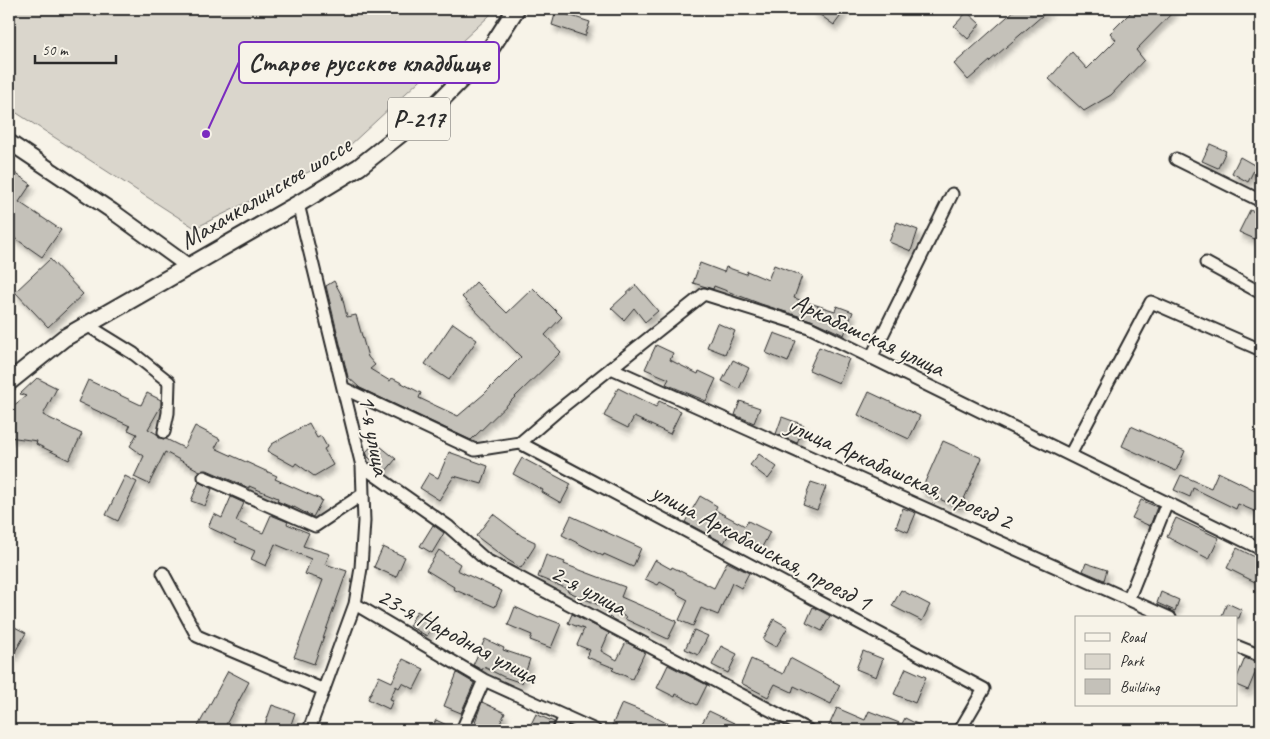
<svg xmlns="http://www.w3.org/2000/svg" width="1270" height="739" font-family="Caveat,sans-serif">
<defs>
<filter id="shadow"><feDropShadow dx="3" dy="5.5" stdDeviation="2.5" flood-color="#0004"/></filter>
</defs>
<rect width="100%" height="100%" fill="#f7f3e8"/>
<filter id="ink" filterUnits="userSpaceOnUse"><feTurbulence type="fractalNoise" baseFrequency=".02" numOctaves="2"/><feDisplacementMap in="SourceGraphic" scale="10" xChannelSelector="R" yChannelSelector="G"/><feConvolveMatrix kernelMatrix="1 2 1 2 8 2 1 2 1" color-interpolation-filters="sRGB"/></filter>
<g filter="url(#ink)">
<path fill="#dad6cc" stroke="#82807c" d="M9 9H494L489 16 335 159 195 228 9 108Z"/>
<path fill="#c4c1b9" stroke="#2b2b2b" filter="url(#shadow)" d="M812 9H846L834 25Z
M1016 9H1050L968 80 954 64Z
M1134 9H1176L1136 50 1144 60 1111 95 1084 111 1049 79 1072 52 1087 69 1116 40 1110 33Z
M556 11 590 22 585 36 552 25Z
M967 12 980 24 968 39 954 26Z
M1210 144 1226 151 1218 168 1202 161Z
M1240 157 1256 166 1248 182 1232 173Z
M9 169 31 184 19 202 61 230 42 257 9 234Z
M1250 210 1261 215V232L1257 240 1239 232Z
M897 222 918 230 911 251 889 242Z
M50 259 83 294 48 327 15 292Z
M700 263 724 272 726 267 746 274 747 271 768 280 774 265 802 276 794 298 835 311 837 306 853 312 844 335 811 320 761 304 714 286 713 289 693 283Z
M334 281 342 296 347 317 356 315 368 357 375 365 370 369 390 381 392 378 421 393 419 398 458 416 484 394 521 357 462 297 476 282 507 313 533 288 562 317 545 335 561 352 471 440 360 388 348 377 326 286Z
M636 285 658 311 645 322 634 308 624 320 611 308Z
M453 323 477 340 449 380 425 364Z
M717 323 735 331 725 354 707 347Z
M774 333 796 341 788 362 766 353Z
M656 345 673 353 670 360 698 374 699 371 716 379 706 401 666 384 669 379 645 369Z
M819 347 849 359 839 383 809 370Z
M733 360 749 368 739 389 722 381Z
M37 378 57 388 43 415 82 434 69 460 36 444 37 441 9 437V409L26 396 20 394Z
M88 380 141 405 147 393 161 400V406L148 429 157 434 159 438 166 439 184 448 195 426 220 439 215 448 277 476 275 479 322 500 313 517 294 507V508L277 501 278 498 249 486V488L207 470 200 471 165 452 149 484 134 477 144 456 130 446 137 434 128 430 130 426 78 402Z
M618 388 656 407 659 401 681 411 670 434 634 417 628 428 604 416Z
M869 392 920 416 909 439 858 415Z
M740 401 760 408 754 423 735 415Z
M782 417 804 425 797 443 776 434Z
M309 423 317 438 321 436 327 447 324 449 333 465 314 476 296 463 294 466 267 451 272 444Z
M1131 426 1185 451 1176 471 1122 446Z
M943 441 982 458 960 508 921 491Z
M375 442 396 459 385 472 368 457 366 452Z
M449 452 488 466 482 484 454 476 439 500 420 488 429 473 438 478Z
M759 454 777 467 768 479 750 465Z
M522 458 571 484 561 503 542 492 543 490 513 474Z
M1218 472 1261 493V514L1238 504 1236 509 1193 488 1190 497 1174 490 1181 475 1211 488Z
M125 476 137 482 118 521 106 515Z
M199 482 212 489 205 506 191 501Z
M811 482 826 487 817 510 803 505Z
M700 496 717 506 715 510 745 526 748 521 770 532 762 547 731 530 724 543 685 522Z
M231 497 244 503 236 521 263 533 271 515 288 522 287 524 309 533 303 546 330 554 325 564 347 571 314 664 294 657 323 580 305 574 311 559 275 544 266 566 251 559 255 551 235 542 236 540 208 527 214 514 222 518Z
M1141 500 1157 507 1150 526 1132 518Z
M903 508 916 513 908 532 896 527Z
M493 514 522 536 535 542V546L521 568 508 560 476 536Z
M571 516 641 548 633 567 604 554 603 556 562 535Z
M1176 518 1219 538 1209 559 1167 537Z
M433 525 444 533 432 553 420 546Z
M383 547 405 557 396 577 374 567Z
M1237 548 1261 560V585L1227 568Z
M439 550 460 564 457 570 502 591 495 607 453 589 454 587 426 570Z
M546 555 565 562 564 564 625 587 621 597 677 621 668 639 625 619 626 617 567 591 568 589 538 577Z
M655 560 671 569 672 567 714 588 727 562 749 573 741 588 732 583 718 615 701 608 693 626 679 620 688 600 677 594 678 592 660 582 658 585 645 579Z
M1086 563 1107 570 1104 580 1083 571Z
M901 590 930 605 922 621 892 606Z
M1161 592 1179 600 1175 611 1157 603Z
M1227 603 1242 610 1239 618H1221Z
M515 607 539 618 540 616 561 624 551 648 530 640 532 635 508 625Z
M813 607 830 616 822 631 806 623Z
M417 611 435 621 427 636 409 626Z
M572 614 609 633 601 651 617 660 626 642 645 652 632 679 612 670 614 668 587 657 590 650 577 645 584 629 568 623Z
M774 619 788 627 776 647 763 640Z
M11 625 26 633 9 662V629Z
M694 630 708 636 698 655 685 649Z
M485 639 504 648 503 650 530 659 522 683 504 677 484 667 482 670 473 665Z
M721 646 737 654 728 673 712 665Z
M863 651 883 659 876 677 856 669Z
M790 658 840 685 831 704 794 686 792 692 775 684 768 697 741 683 751 659 783 674Z
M1245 658 1259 664 1248 690 1236 685V680Z
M403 659 424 669 414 689 402 683 399 688 396 686 390 699 393 700 389 709 368 699 379 676 392 682Z
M668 665 707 685 697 705 676 694 675 697 657 688Z
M906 668 926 677 915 703 894 694Z
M228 671 249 682 223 730H196Z
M457 673 474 683 461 713 444 706Z
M482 702 505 713 497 730H492L475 722Z
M622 703 647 713 680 730H610Z
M272 705 295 713 289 730H263Z
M837 708 865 720 869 711 902 724 905 718 929 730H827Z
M709 711 734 723 730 730H698Z
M536 714 554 722 552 730H528Z
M436 720 455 729V730H431Z"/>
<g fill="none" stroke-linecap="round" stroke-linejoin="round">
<defs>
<path id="minor" d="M1176 159 1261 201
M298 204 362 466 364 521 361 568 355 604 309 730
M1206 263 1261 293
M87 325 134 354 169 382 168 413 164 432
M871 358 952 194
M611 368 1170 618
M343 388 475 450 520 443 556 412 704 294 809 327 1261 549
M520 443 984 689 960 730
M1070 455 1151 302 1261 350
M362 466 449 527 486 560 808 730
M204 477 315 526 363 494
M163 573 197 636 324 690
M1128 600 1167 503
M355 604 484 680 595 730
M1236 646 1261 656
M462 730 484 680
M559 730 565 716"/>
<path id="major" d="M9 142 112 211 188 266"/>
<path id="highway" d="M9 382 64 338 298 204 359 167 433 108 489 51 516 9"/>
</defs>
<use href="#minor" stroke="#2b2b2b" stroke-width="15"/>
<use href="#major" stroke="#2b2b2b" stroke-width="18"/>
<use href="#highway" stroke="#2b2b2b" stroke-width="20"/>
<use href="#minor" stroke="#f7f3e8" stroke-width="11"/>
<use href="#major" stroke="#f7f3e8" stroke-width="14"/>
<use href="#highway" stroke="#f7f3e8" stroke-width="16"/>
</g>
</g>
<g text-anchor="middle" stroke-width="4" stroke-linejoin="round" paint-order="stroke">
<rect fill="#f7f3e8" stroke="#686764" stroke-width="1" x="388" y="97.5" width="62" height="43" rx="4"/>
<g font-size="24" font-weight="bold" fill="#2b2b2b">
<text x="419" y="127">Р-217</text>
</g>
<g font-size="25" fill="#2b2b2b" stroke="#f7f3e8">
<text transform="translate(265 192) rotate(-31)" y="9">Махачкалинское шоссе</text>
<text transform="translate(869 334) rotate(25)" y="9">Аркабашская улица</text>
<text transform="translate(375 435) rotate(79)" y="9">1-я улица</text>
<text transform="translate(900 472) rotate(24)" y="9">улица Аркабашская, проезд 2</text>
<text transform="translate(762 546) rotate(28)" y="9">улица Аркабашская, проезд 1</text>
<text transform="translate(589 589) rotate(28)" y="9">2-я улица</text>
<text transform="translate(458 635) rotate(28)" y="9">23-я Народная улица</text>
</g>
</g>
<path fill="none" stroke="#7b2cbf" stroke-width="2" d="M206 134L239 62"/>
<circle fill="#7b2cbf" stroke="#f7f3e8" stroke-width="2" cx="206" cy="134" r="5"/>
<rect fill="#f7f3e8" stroke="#7b2cbf" stroke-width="2" x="239" y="42" width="260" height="41" rx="5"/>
<g font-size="26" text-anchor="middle" font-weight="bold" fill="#2b2b2b">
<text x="369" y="71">Старое русское кладбище</text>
</g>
<rect width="1270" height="739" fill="none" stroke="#f7f3e8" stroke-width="30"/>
<rect x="15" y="15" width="1240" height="709" fill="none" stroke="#2b2b2b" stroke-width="2" filter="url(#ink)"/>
<rect x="1075" y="616" width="162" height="90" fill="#f7f3e8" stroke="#a5a39c"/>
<rect x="1085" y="633" width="25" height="8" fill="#f7f3e8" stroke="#a5a39c"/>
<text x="1120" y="642" font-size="15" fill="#2b2b2b">Road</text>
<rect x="1085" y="654" width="25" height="15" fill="#dad6cc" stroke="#a5a39c"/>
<text x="1120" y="666" font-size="15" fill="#2b2b2b">Park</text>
<rect x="1085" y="679" width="25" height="15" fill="#c4c1b9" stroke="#a5a39c"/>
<text x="1120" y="692" font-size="15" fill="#2b2b2b">Building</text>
<path d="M35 55v8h81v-8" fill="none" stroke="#2b2b2b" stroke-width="2.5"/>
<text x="42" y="55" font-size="15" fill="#2b2b2b" stroke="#f7f3e8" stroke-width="4" paint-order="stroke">50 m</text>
</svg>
